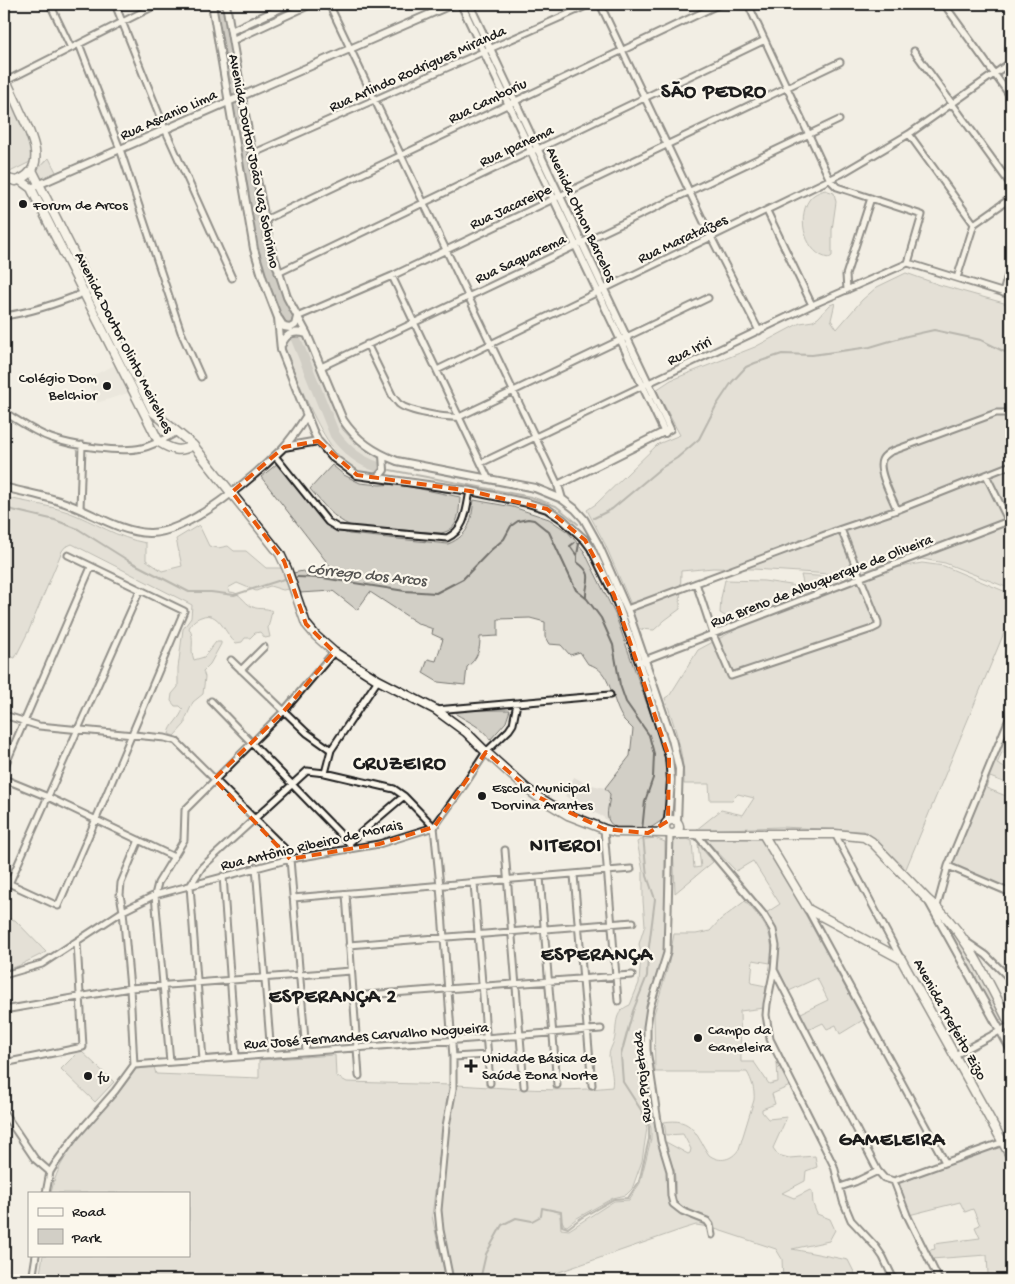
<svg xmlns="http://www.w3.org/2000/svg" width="1015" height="1284" font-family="'Gochi Hand',sans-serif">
<rect width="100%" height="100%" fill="#f2eee4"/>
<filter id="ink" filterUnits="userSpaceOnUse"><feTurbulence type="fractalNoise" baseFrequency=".02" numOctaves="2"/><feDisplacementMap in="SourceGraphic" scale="10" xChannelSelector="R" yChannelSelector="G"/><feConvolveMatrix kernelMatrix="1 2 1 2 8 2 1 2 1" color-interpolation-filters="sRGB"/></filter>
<g filter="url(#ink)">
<path fill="#e2ded5" d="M115 365 128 393 97 403 85 379Z
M574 777 588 784 605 788 610 794V802L607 815 608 821 614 827 603 817 581 806 565 796Z"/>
<path fill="#d2cfc6" stroke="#777671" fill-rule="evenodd" d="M4 77 31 135 34 160 4 175Z
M49 158 57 174 41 182 35 171Z
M825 190 834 193 836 202 832 230V256L829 258C806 255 796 219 809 200 813 194 819 192 825 190Z
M906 273 940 285 1011 305V589L945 563 922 559 893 564 862 576 753 569 713 568 681 571 680 609 665 620 654 630 638 629 630 602 605 544 587 510 596 504 658 444 680 435 656 390 671 380 755 347 800 323 813 321 818 318 830 305 835 303 831 320 837 329 862 300 877 287Z
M290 334 303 336 343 430 358 446 382 460 379 472 375 474C331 480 298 378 284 346Z
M278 463 326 524 337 530 349 534 448 544C470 535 471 521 474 500L513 507 549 519 568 532 584 551 615 614 664 752C668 775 669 797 663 820 659 822 654 826 650 828 639 833 615 832 609 821 605 814 610 802 610 794L605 788 630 756 633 729C630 726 627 723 624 720 611 703 612 669 588 664L580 652 570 655 561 645 549 644 545 637V622L530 618 498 619V636L480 637C480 650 478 658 467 667L465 685 438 682 423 673 428 659 436 661 443 639 432 634 433 629 419 624 370 592 357 610 333 591 299 593 293 573 303 571 310 575 327 576 333 570 261 477Z
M332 465 344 475 360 483 380 485 396 484 460 497C459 513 459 530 441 533L351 526C333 518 323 504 310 489Z
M4 497C25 502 47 505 68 512 95 522 117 538 146 543V560L162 571 182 566 176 539 199 525 209 546 218 548 228 546 234 551H246L266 568H283L289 589 283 590 270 586 256 591 237 583 228 588 230 592C241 592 243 603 253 607 259 610 266 607 272 611L268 628 270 637 265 638 260 632 255 633 250 638H245L242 642 236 643C225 635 219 609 201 617 195 619 192 622 189 628 196 641 189 647 194 660L204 657 216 642H221V644L210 664 203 671 205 677 203 694 193 702 185 720V724L174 736 169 734C170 725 180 719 183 709L180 706H175L171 701 172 694 178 687V668L183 629 191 618 192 605 72 544 65 547 62 551 29 630 15 658 4 654V531L5 526 4 525Z
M922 563 944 566 1011 594V616L905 871 872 837 863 831 781 827 696 830 721 810 743 815 754 798 738 794 732 800H710L709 784H684C684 753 675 727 665 698L670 695 698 650 735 630 732 620 720 613 721 598 725 580 764 581 804 587 801 575 862 579 894 568Z
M465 710H510L506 722 490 740C484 728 467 721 456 714L457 712Z
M1011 721V731H1010L1005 742 1011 745V757L1002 752 997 764 1011 771V785L990 777 986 788 1011 798V890L951 865Z
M702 836 764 839 863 1020 840 1034 836 1025 827 1029 823 1023 808 1030 801 1013 828 1000 817 978 789 991 778 968 779 946 775 929 766 913 780 904 753 861 736 871Z
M655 838 665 842V939L661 963 647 1003 642 1050 657 1138 666 1165 669 1200 673 1206 707 1222 709 1227 696 1225 683 1229 542 1278 540 1280H453L440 1219 449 1124 457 1085C508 1088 560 1093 612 1087 614 1077 610 1066 609 1056 609 1051 612 1046 614 1041 618 1027 612 1012 630 1005L639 983 641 954 639 944 645 925 643 901V871L637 842 640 840ZM645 1113 651 1128V1139L640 1183 629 1200 614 1201 569 1230 561 1229 560 1216 564 1225 567 1226 577 1218 613 1198 626 1195 632 1189 642 1161 647 1128 642 1114Z
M687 839 692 841 694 868 701 867 698 844 713 862 675 893 673 840Z
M745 901C763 921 776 934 770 963L753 960 751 983 766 986 764 1008 740 1011 741 1062H754L769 1084 778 1082 777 1062 790 1086 772 1094 775 1104 762 1109V1112L768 1119 787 1117 773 1148 778 1155 789 1158 815 1156 817 1167 806 1171 805 1181 782 1193 794 1198 810 1190 812 1191 813 1204 817 1214 830 1219 835 1230 829 1241 792 1249 848 1260 858 1280H783L782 1259 776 1249 712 1228 711 1223 677 1206C673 1197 676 1188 675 1178 674 1166 667 1155 666 1142L688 1154 690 1153 691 1149 683 1134 666 1135 664 1122C693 1117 695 1134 709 1155 720 1163 732 1160 739 1149L754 1100C755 1091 752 1080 747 1072H655L654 1014 668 967 674 934H696L710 931 720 920Z
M4 918 15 920 46 952 18 966 4 970Z
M949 929 951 930 966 949 1003 1018 998 1021Z
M80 1050 114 1082 95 1102 61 1069Z
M335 1055 336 1076 347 1082 452 1085 443 1126 432 1216 446 1280H39L43 1255H189V1193H51C61 1142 109 1111 136 1069L154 1067 156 1074 259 1078V1060Z
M1000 1146 1011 1167V1280H947L988 1274 987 1255 931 1259 926 1251 935 1249 934 1244 980 1238 975 1227 980 1225 973 1209 965 1212 960 1202 909 1215 897 1184Z"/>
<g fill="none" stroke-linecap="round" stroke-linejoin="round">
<path stroke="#716f6b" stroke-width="2" d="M390 470 531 497 556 506 578 524
M4 508 55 520 78 529 129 561 189 592H211L234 595 284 579
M594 518 612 509 661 468 677 458 699 439 716 406 732 382 746 367 755 363 782 354 812 355 870 347 907 336 934 330 981 340 1011 355
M574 543 570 546 577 556V562C596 576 585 580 586 598
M577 555 580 538
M297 577 323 578 405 591 436 593 463 579 491 550 504 539 511 526 518 521 528 519 534 520 549 532 576 590 587 599 601 618 613 645 620 685 626 702 649 735 654 754 653 778 645 801 642 831
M480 1280 486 1254 502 1225 516 1218 532 1221 541 1216 542 1208 561 1212 562 1226 568 1228 581 1218 614 1199 628 1198 639 1182 649 1139V1127L643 1113 623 1082 621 1055 633 1011 647 976 648 954 655 899 647 876 643 836"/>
<path stroke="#a9a6a0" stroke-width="10" d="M220 4 236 92
M238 107 264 250 272 278 288 322
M296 339 335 435C346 450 360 461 378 467"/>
<defs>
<path id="minor" d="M50 4 71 48
M115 4 165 129 232 278
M329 4 558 485
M600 4 711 237 759 331
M748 4 830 180 837 187 922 215 908 263
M944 4 1011 97
M79 44 120 149 181 332 201 377
M914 51 1011 185
M6 81 158 4
M909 134 974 224
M252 154 591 4
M4 191 6 179
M767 211 812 305
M265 220 720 4
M908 263 1011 295
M278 273 531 151 538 149 765 40
M392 276 488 478
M957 278 974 224 1011 198
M847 290 846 275 871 198
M1003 293 1011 264
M4 316C33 312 59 303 86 292
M297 317 392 276 840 62
M367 344 393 397C395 399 397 402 399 404 409 412 446 418 459 417L708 298
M321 367 839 120
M437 370 841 174 909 134 1011 62
M4 412C19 421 34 432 51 438 73 446 120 453 142 448 155 445 166 438 177 432
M275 456 328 522 338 528 447 538C466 529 466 510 470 491
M481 463 812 305 908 263
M986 475 1011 526
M80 509 82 445
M897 510C893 499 877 471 882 460 883 457 887 454 890 452L996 413H1004L1011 415
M696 583 713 634 731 676 872 629 878 626V622L841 529
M627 609 841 529 897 510 1011 465
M231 660 307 733 331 750
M642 661 1011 520
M241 670 264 647
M211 701 349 843 351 849
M436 710 610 695
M4 715 39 726 165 738 176 741 288 852 290 859 306 1052
M4 768 91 567
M325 773 331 750 378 680
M4 779 48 797 174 857
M604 829 618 1001
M670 834 667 953 650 1007 647 1027V1050L661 1141 670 1171 671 1196 673 1204 682 1211 707 1221 710 1225 712 1235
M696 834 764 915 773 930 776 946 774 969 767 1004 766 1015 770 1039 834 1166 843 1201 851 1220 876 1247 883 1257 894 1280
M835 834 901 959
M349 843 404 796
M505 850 524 1086
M948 866 1011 893
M256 867 271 1055
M574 875 592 1085
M223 876 236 1057
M540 877 557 1085
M4 881 58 906 96 819 184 611 68 555
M474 883 490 1083
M9 884 140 590
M346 894 359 1076
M293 898 631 869
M808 910 945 1162
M936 910 948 866 1011 714
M967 942 986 955 1011 980
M349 945 633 922
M774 970 878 1171 884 1178 894 1181 1003 1142
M4 975 42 964 123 911 155 895 290 859 379 844 434 827 465 784 486 752 509 730 513 724 517 703
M353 996 632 975
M4 1010 130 988 351 971
M955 1055 1011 1025
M453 1057 488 1055
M203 1060 190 886 202 867 307 771 325 773 394 789 404 796 434 827 440 886 453 1057V1089L446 1126 438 1210 440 1230 450 1280
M170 1062 155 895 158 883 184 840 185 810 283 712 334 652
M4 1063 83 1047 77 942
M134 1065 601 1029
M134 1065 130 988 123 911 120 895 121 883 139 840
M4 1113 35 1159 50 1172
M894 1181 907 1215 939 1280
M840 1187 855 1182 878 1171
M46 1193 50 1172 55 1164 74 1138 115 1091 134 1065
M32 1280 36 1255"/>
<path id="tertiary" d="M212 4 254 249 263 279 278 318 281 350 313 431 318 441 332 457 357 475 470 491 528 503 547 509 562 519 585 540 591 548 614 595 635 650 669 757 671 780 668 821
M226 4 252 154 270 245 287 297 307 334 343 420C357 441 374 452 397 461L535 488 562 499 575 509 584 519 598 544 629 614 672 739 679 769 677 822
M461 4 665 433
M469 4 670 429 558 485 562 499
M1008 4 1011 9
M231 31 290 4
M233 40 311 4
M31 188 453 4
M279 319 284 327 290 328 295 325 297 317
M282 344C287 332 295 331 307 334
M284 447 318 441
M374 478 379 476 384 470 383 455
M4 487C25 493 49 496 70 505 96 515 121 532 149 533 188 534 255 476 282 449 292 439 300 426 307 415
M929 902 1011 1050"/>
<path id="secondary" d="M4 76C9 87 15 99 20 111 30 132 51 170 16 181L4 178
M32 170 154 413 193 445 280 554 287 569 306 624 316 636 334 652 378 680 436 710 466 732 486 752 527 789 538 797 568 815 604 829 615 832 668 833
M20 180 31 188 159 442C172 450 180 453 193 445
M665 827a7 7 0 1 1 14 0a7 7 0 1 1-14 0Z
M675 834H835L864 837 872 842 928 900C967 931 988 983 1011 1026
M763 834 808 909 901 959 1011 1157"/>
</defs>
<use href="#minor" stroke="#1c1c1c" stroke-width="9"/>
<use href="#tertiary" stroke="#1c1c1c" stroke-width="10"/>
<use href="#secondary" stroke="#1c1c1c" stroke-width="11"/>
<use href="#minor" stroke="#fbf7ec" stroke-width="5"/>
<use href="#tertiary" stroke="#fbf7ec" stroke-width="6"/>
<use href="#secondary" stroke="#fbf7ec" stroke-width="8"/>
</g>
</g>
<path d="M0 0H1015V1284H0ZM318 441 357 475 470 491 547 509 585 540 614 595 669 757 668 821 648 833 604 829 538 797 486 752 434 827 379 844 290 859 214 779 283 712 334 652 306 624 284 561 232 492 284 447Z" fill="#f2eee4" fill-opacity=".55" fill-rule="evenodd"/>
<path fill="none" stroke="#e8590c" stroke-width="4" stroke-dasharray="10 6" stroke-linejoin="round" d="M318 441 357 475 470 491 547 509 585 540 614 595 669 757 668 821 648 833 604 829 538 797 486 752 434 827 379 844 290 859 214 779 283 712 334 652 306 624 284 561 232 492 284 447Z"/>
<g fill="#1c1c1c" stroke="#fbf7ec" stroke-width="2">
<circle cx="23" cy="204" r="5"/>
<circle cx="107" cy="386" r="5"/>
<circle cx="482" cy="796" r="5"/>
<circle cx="698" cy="1038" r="5"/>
<path d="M468.5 1058.5h5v5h5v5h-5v5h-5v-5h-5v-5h5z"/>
<circle cx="88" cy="1076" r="5"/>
</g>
<g text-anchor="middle" stroke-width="4.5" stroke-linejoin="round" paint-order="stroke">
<g font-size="15" fill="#1c1c1c" stroke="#fbf7ec">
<text transform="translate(417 68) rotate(-24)" y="5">Rua Arlindo Rodrigues Miranda</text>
<text transform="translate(487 100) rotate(-26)" y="5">Rua Camboriu</text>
<text transform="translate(168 114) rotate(-24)" y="5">Rua Ascanio Lima</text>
<text transform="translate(516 145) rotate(-25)" y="5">Rua Ipanema</text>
<text transform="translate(255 161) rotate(79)" y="5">Avenida Doutor João Vaz Sobrinho</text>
<text transform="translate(510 206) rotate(-25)" y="5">Rua Jacareipe</text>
<text transform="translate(582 214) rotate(65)" y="5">Avenida Othon Barcelos</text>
<text transform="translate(682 238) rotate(-25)" y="5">Rua Marataízes</text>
<text transform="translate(520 258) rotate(-25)" y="5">Rua Saquarema</text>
<text transform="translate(125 342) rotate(63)" y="5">Avenida Doutor Olinto Meirelhes</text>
<text transform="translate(689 350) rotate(-26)" y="5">Rua Iriri</text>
<text transform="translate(821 580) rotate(-21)" y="5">Rua Breno de Albuquerque de Oliveira</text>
<text transform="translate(311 844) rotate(-13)" y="5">Rua Antônio Ribeiro de Morais</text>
<text transform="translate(951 1019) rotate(61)" y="5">Avenida Prefeito Zizo</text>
<text transform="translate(366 1035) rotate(-4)" y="5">Rua José Fernandes Carvalho Nogueira</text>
<text transform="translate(641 1077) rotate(-96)" y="5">Rua Projetada</text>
</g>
<g font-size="15" fill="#1c1c1c" stroke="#fbf7ec" text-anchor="start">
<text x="33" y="209">Forum de Arcos</text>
<text x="97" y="382" text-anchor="end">Colégio Dom<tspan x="97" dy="17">Belchior</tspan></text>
<text x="492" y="792">Escola Municipal<tspan x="492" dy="17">Dorvina Arantes</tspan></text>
<text x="708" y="1034">Campo da<tspan x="708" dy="17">Gameleira</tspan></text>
<text x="482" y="1062">Unidade Básica de<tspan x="482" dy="17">Saúde Zona Norte</tspan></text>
<text x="98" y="1081">fu</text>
</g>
<g font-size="16" font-style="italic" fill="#545351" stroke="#fbf7ec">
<text transform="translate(367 573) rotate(6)" y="6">Córrego dos Arcos</text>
</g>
<g font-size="20" font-weight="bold" letter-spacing="1" fill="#1c1c1c" stroke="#fbf7ec">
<text x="714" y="97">SÃO PEDRO</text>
<text x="400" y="769">CRUZEIRO</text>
<text x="566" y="851">NITEROI</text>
<text x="597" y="960">ESPERANÇA</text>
<text x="333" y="1002">ESPERANÇA 2</text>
<text x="892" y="1145">GAMELEIRA</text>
</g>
</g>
<rect width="1015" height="1284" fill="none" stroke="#fbf7ec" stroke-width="20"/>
<rect x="10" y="10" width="995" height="1264" fill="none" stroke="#1c1c1c" stroke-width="2" filter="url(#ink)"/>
<rect x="28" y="1192" width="162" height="65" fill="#fbf7ec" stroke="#a29f99"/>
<rect x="38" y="1208" width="25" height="8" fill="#fbf7ec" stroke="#a29f99"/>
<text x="72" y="1216" font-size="15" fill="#1c1c1c">Road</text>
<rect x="38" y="1229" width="25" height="15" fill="#d2cfc6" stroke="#a29f99"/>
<text x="72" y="1242" font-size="15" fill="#1c1c1c">Park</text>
</svg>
